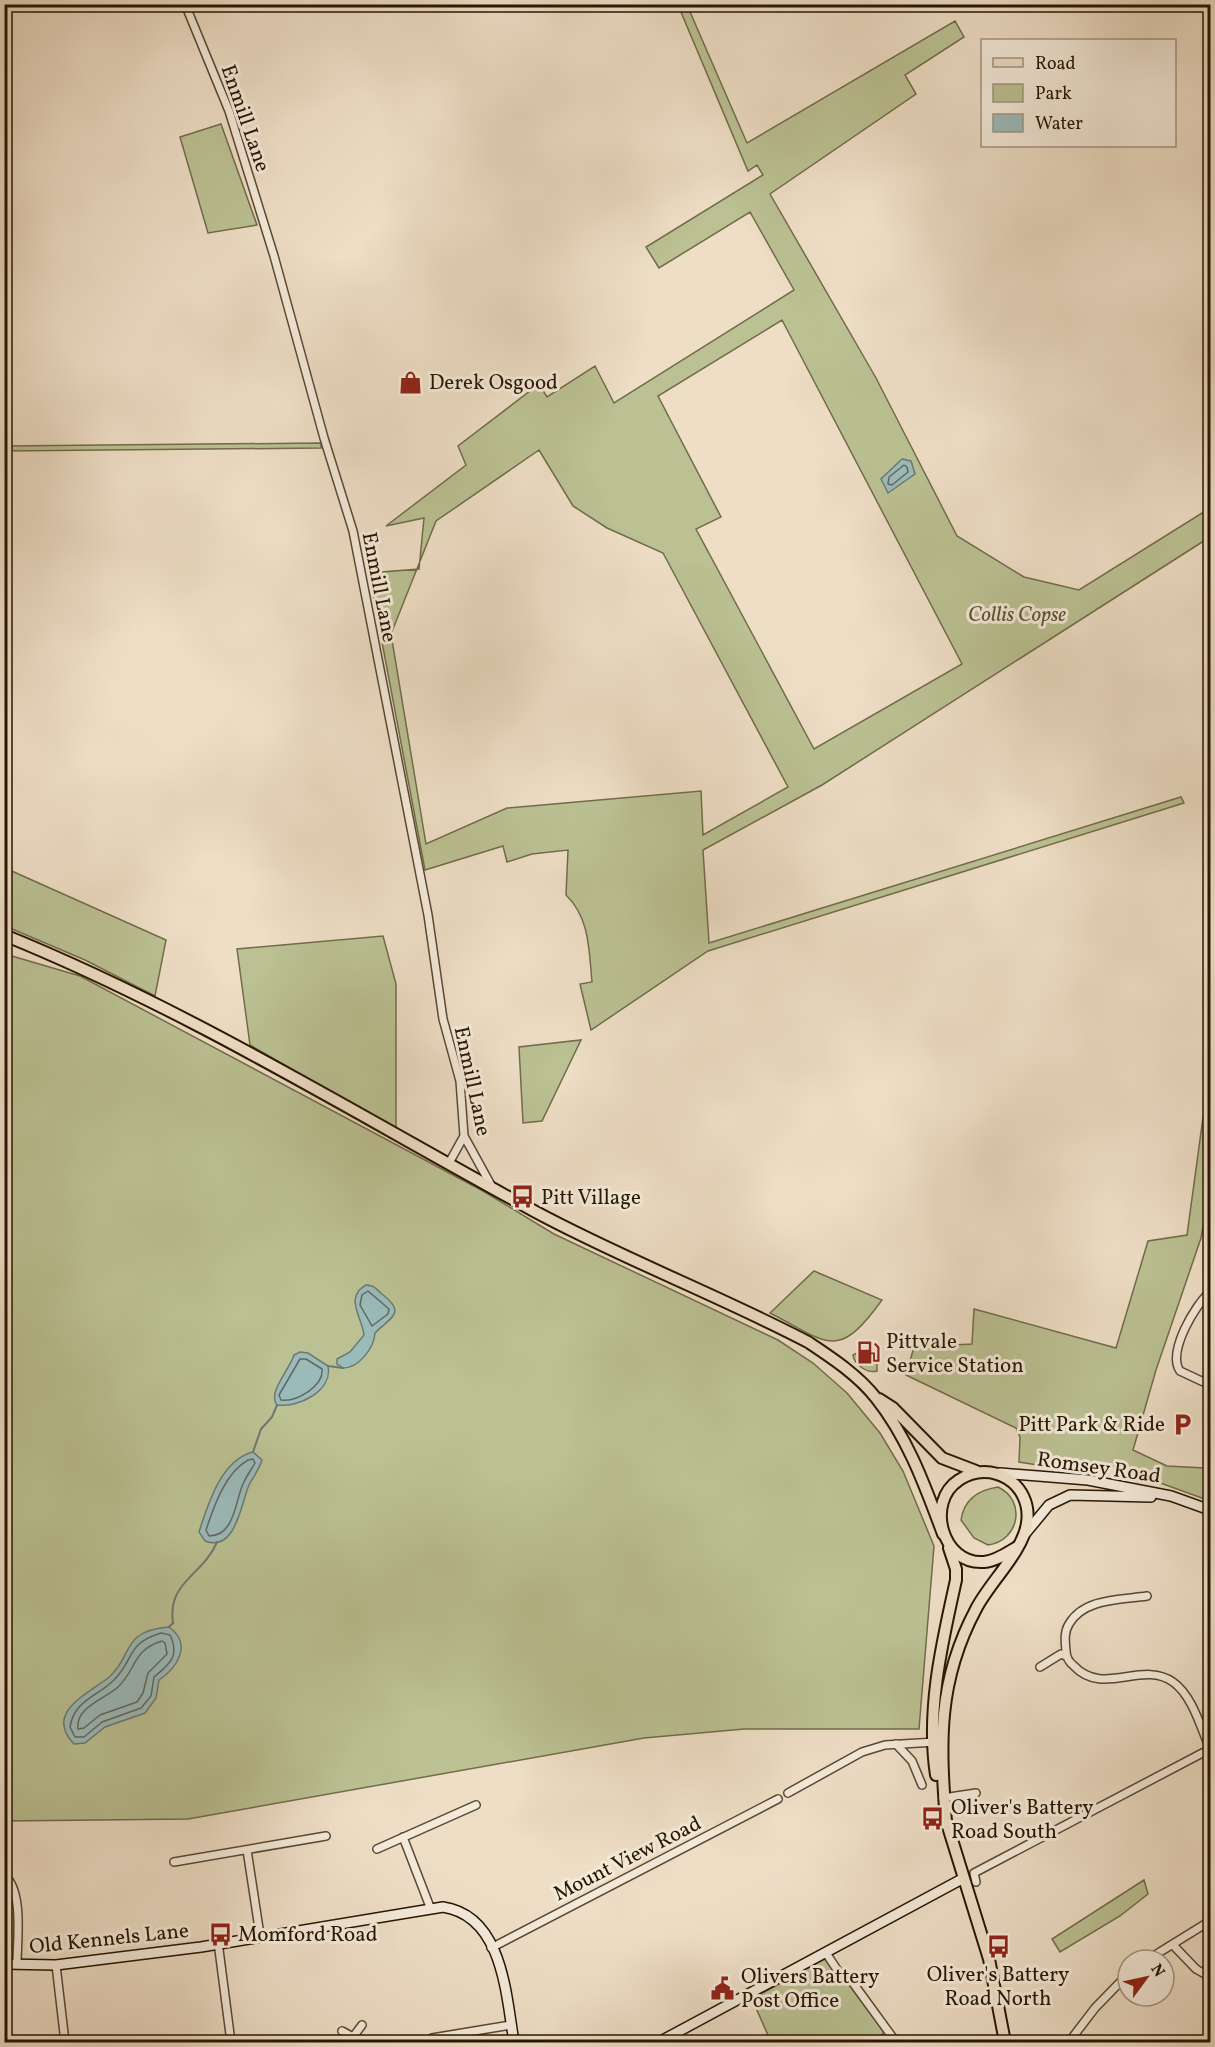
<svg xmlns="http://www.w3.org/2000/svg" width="1215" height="2047" font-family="Vollkorn,serif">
<rect width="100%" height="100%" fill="#eedec6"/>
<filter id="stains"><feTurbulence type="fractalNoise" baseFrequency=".00333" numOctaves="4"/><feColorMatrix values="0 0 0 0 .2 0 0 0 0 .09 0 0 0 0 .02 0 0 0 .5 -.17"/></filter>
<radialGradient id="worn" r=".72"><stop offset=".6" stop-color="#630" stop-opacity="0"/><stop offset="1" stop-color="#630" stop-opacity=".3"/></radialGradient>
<path fill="#bbc193" stroke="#716c4a" stroke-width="1.5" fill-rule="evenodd" d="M678 5H687L747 143 955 21 964 37 905 75 916 94 770 194 876 378 957 536 1024 577 1079 590 1210 508V537L822 785 703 850 709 943 1181 797 1184 803 708 951 591 1030 580 984 592 982C589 951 590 918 566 895L568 850 532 854 507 862 503 846 425 870 369 573 419 569 424 518 386 526 466 465 458 446 539 384 547 397 595 366 614 403 794 290 750 212 659 268 646 247 763 175 757 165 748 171ZM782 320 962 664 814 749 696 529 721 517 658 396ZM539 450 573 506 607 528 663 553 788 787 703 835 701 791 507 808 426 844 391 634 436 521Z
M221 124 257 225 208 233 180 137Z
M321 443V448L4 451 5 446Z
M5 868 166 940 155 996 85 960 5 926Z
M383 936 396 984V1129L250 1045 237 949Z
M5 954 80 976 483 1191 554 1234 778 1340 813 1363 847 1393 880 1433 903 1471 934 1546 919 1729H744L644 1738 188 1819 5 1821Z
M581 1040 542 1121 523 1123 519 1047Z
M1210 1066V1184L1201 1238 1156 1370 1133 1450 1167 1466 1205 1468 1210 1472V1501L1108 1464 1084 1466 1070 1470 1019 1462 1020 1437 1016 1428 906 1375 914 1347 972 1344 974 1309 1116 1348 1148 1241 1187 1235Z
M814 1271 882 1300C837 1362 829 1343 770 1313Z
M859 1352 877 1362V1371C867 1374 854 1364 853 1355Z
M998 1487C1027 1501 1019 1541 988 1545L974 1538 961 1520C964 1499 978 1490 998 1487Z
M1144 1880 1148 1894 1120 1916 1060 1952 1052 1939Z
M824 1959 847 1980 884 2031 878 2042H771L752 1999Z"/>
<path fill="#9bbbbb" stroke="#6d7970" stroke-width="1.5" d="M902 459 911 461 915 474 888 493 881 479Z
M366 1285C374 1285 376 1289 382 1294 407 1313 391 1317 375 1333 374 1348 359 1368 343 1368L337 1364V1359L350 1352 364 1335C362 1317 344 1297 366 1285Z
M300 1352 308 1353 328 1366C333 1391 298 1408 277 1405 267 1393 290 1369 294 1355Z
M253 1452 262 1460C259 1470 253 1477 249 1485 241 1503 236 1553 205 1541L199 1532C208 1504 221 1460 253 1452Z
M169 1627C193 1644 177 1668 159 1680L156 1698 145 1713 105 1727 85 1743 74 1744C44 1713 87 1694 108 1678 134 1656 120 1631 169 1627Z"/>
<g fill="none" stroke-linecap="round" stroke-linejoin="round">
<path stroke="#61685e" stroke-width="1.5" d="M904 465 907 467 908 472 892 485 888 484 889 477Z
M368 1291 389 1309 388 1314 372 1326 360 1305 362 1295Z
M300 1359H306L322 1369C324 1386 297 1402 281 1400L279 1395Z
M248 1460 253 1459 255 1463C251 1470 246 1477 243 1484 235 1501 235 1536 209 1536L206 1530C214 1506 225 1473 248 1460Z
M161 1633 170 1635C180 1656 170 1664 154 1677L151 1696 141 1708 102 1722 84 1737H75L70 1727C74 1701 96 1697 113 1681 135 1660 125 1644 161 1633Z
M162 1641 165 1643 167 1654 148 1673 143 1693 137 1702 100 1715 84 1728 78 1729C75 1707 105 1699 118 1687 137 1669 132 1650 162 1641Z"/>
<path stroke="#6d7970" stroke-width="2" d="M328 1366 343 1368
M253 1452 261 1429 272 1417 277 1405
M169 1627 173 1623C167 1581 203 1576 217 1542"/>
<defs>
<path id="street" d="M185 4 229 111 274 256 324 438 353 531 428 915 443 1019 460 1081 464 1136 492 1187
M449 1163 464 1136
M1210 1292C1195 1305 1167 1352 1180 1371L1210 1385
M1147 1596C1121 1600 1084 1598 1069 1624 1064 1632 1065 1641 1066 1651 1066 1657 1069 1662 1074 1666 1103 1697 1142 1660 1173 1682 1192 1695 1201 1728 1210 1749
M1040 1667 1061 1654 1066 1656
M896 1744 912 1761 922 1785
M788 1793 862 1752 885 1745 936 1742
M943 1798 976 1793
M403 1837 430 1907
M377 1849 476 1805
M247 1850 260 1935
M174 1862 326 1836
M4 1875C24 1890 17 1941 17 1964
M976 1882 974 1873 1210 1749
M218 1942 231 2042
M1173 1945 1196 1969 1210 1977
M491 1948 778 1799
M826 1953 838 1971 853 1983 896 2042
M1147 1960 1210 1921
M56 1965 65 2042
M342 2031 353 2037
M432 2038 511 2025
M355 2042 353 2037 362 2025
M1069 2042 1095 2008 1128 1974"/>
<path id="secondary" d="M1000 1473 1088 1480 1171 1496 1210 1510
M1025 1534 1049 1505 1070 1495 1151 1497
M4 1964 56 1965 201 1947 443 1907C503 1916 506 1995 514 2042
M659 2042 962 1879"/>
<path id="primary" d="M4 935C189 1010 359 1116 534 1211 623 1259 718 1295 808 1342 832 1358 858 1375 876 1398 908 1438 925 1486 943 1534
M879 1399 893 1408 942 1458 976 1471
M936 1775C926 1710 942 1643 956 1580V1569L949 1548
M945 1817 989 1959 1005 2042
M946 1822C940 1743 937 1682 976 1609 989 1583 1023 1552 1027 1523 1033 1484 991 1458 959 1480 925 1502 942 1565 984 1562 996 1561 1007 1553 1017 1547"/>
</defs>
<use href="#street" stroke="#594832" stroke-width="10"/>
<use href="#secondary" stroke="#271600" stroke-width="12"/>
<use href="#primary" stroke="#271600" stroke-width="14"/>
<use href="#street" stroke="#f4eada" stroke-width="7"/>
<use href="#secondary" stroke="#f4eada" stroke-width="9"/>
<use href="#primary" stroke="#eedec6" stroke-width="10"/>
</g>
<defs>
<symbol id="shop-bare" viewBox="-9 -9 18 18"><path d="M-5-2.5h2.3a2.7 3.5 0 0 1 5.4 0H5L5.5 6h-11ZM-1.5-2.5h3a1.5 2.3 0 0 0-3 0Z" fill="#8f2418" stroke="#f4eada" stroke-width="2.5" paint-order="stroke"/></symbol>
<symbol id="bus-bare" viewBox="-9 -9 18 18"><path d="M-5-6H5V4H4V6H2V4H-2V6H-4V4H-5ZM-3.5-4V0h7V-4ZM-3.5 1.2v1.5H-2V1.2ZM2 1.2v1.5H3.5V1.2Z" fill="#8f2418" stroke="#f4eada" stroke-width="2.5" paint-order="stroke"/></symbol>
<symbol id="fuel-bare" viewBox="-9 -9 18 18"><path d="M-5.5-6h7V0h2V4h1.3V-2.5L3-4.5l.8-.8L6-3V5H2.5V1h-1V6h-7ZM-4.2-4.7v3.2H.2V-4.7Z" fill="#8f2418" stroke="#f4eada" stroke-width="2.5" paint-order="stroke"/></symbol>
<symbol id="parking-bare" viewBox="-9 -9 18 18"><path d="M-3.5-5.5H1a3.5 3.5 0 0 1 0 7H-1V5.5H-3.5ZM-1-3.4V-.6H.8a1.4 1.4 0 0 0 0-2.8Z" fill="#8f2418" stroke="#f4eada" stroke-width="2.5" paint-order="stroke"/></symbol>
<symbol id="civic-bare" viewBox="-9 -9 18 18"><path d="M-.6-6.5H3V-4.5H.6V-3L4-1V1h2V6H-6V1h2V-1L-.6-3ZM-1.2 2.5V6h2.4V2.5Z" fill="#8f2418" stroke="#f4eada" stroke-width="2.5" paint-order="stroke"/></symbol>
</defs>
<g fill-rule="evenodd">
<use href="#shop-bare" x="394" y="366" width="33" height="33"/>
<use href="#bus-bare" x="506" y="1180" width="33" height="33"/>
<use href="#fuel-bare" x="852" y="1336" width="33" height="33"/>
<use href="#parking-bare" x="1166" y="1408" width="33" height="33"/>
<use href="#bus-bare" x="916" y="1802" width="33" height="33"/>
<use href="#bus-bare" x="204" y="1918" width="33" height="33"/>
<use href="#bus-bare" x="982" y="1930" width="33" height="33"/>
<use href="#civic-bare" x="706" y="1972" width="33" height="33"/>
</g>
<g text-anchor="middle" stroke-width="6" stroke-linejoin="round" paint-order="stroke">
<g font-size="21" fill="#271600" stroke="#f4eada">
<text transform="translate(246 118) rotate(71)" y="7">Enmill Lane</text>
<text transform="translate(380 587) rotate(79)" y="7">Enmill Lane</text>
<text transform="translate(473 1081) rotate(78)" y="7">Enmill Lane</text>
<text transform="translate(1099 1467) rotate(8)" y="7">Romsey Road</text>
<text transform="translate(627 1858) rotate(-27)" y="7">Mount View Road</text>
<text transform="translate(109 1938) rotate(-6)" y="7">Old Kennels Lane</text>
</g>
<g font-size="21" fill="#271600" stroke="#f4eada" text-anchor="start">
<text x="429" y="389">Derek Osgood</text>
<text x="541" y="1204">Pitt Village</text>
<text x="886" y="1348">Pittvale<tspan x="886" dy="24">Service Station</tspan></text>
<text x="1165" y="1431" text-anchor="end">Pitt Park &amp; Ride</text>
<text x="951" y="1814">Oliver's Battery<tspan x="951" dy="24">Road South</tspan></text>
<text x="238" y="1941">Momford Road</text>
<text x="998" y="1981" text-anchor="middle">Oliver's Battery<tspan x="998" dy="24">Road North</tspan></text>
<text x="741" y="1983">Olivers Battery<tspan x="741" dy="24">Post Office</tspan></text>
</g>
<g font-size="21" font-style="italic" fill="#5b5233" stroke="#f4eada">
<text x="1017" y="621">Collis Copse</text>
</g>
</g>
<rect width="1215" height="2047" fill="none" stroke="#eedec6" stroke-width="24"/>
<rect x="6" y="6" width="1203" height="2035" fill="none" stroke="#271600" stroke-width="3"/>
<rect x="12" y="12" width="1191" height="2023" fill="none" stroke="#271600" stroke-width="1.5"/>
<rect x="981" y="39" width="195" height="108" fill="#f4eada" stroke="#a29583" stroke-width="1.5"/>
<rect x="993" y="58" width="30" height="9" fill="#eedec6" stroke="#a29583" stroke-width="1.5"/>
<text x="1035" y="69" font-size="18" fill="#271600">Road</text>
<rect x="993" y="84" width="30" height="18" fill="#bbc193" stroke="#a29583" stroke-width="1.5"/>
<text x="1035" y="99" font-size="18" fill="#271600">Park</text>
<rect x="993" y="114" width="30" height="18" fill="#9bbbbb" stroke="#a29583" stroke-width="1.5"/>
<text x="1035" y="129" font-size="18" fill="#271600">Water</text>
<g transform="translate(1146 1978) rotate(57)"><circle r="28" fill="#f4eada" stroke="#a29583" stroke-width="1.5"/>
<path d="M0-4.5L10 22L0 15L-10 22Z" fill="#8f2418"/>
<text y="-9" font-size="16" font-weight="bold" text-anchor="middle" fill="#271600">N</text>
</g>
<rect width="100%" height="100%" filter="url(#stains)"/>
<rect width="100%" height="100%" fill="url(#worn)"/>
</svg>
